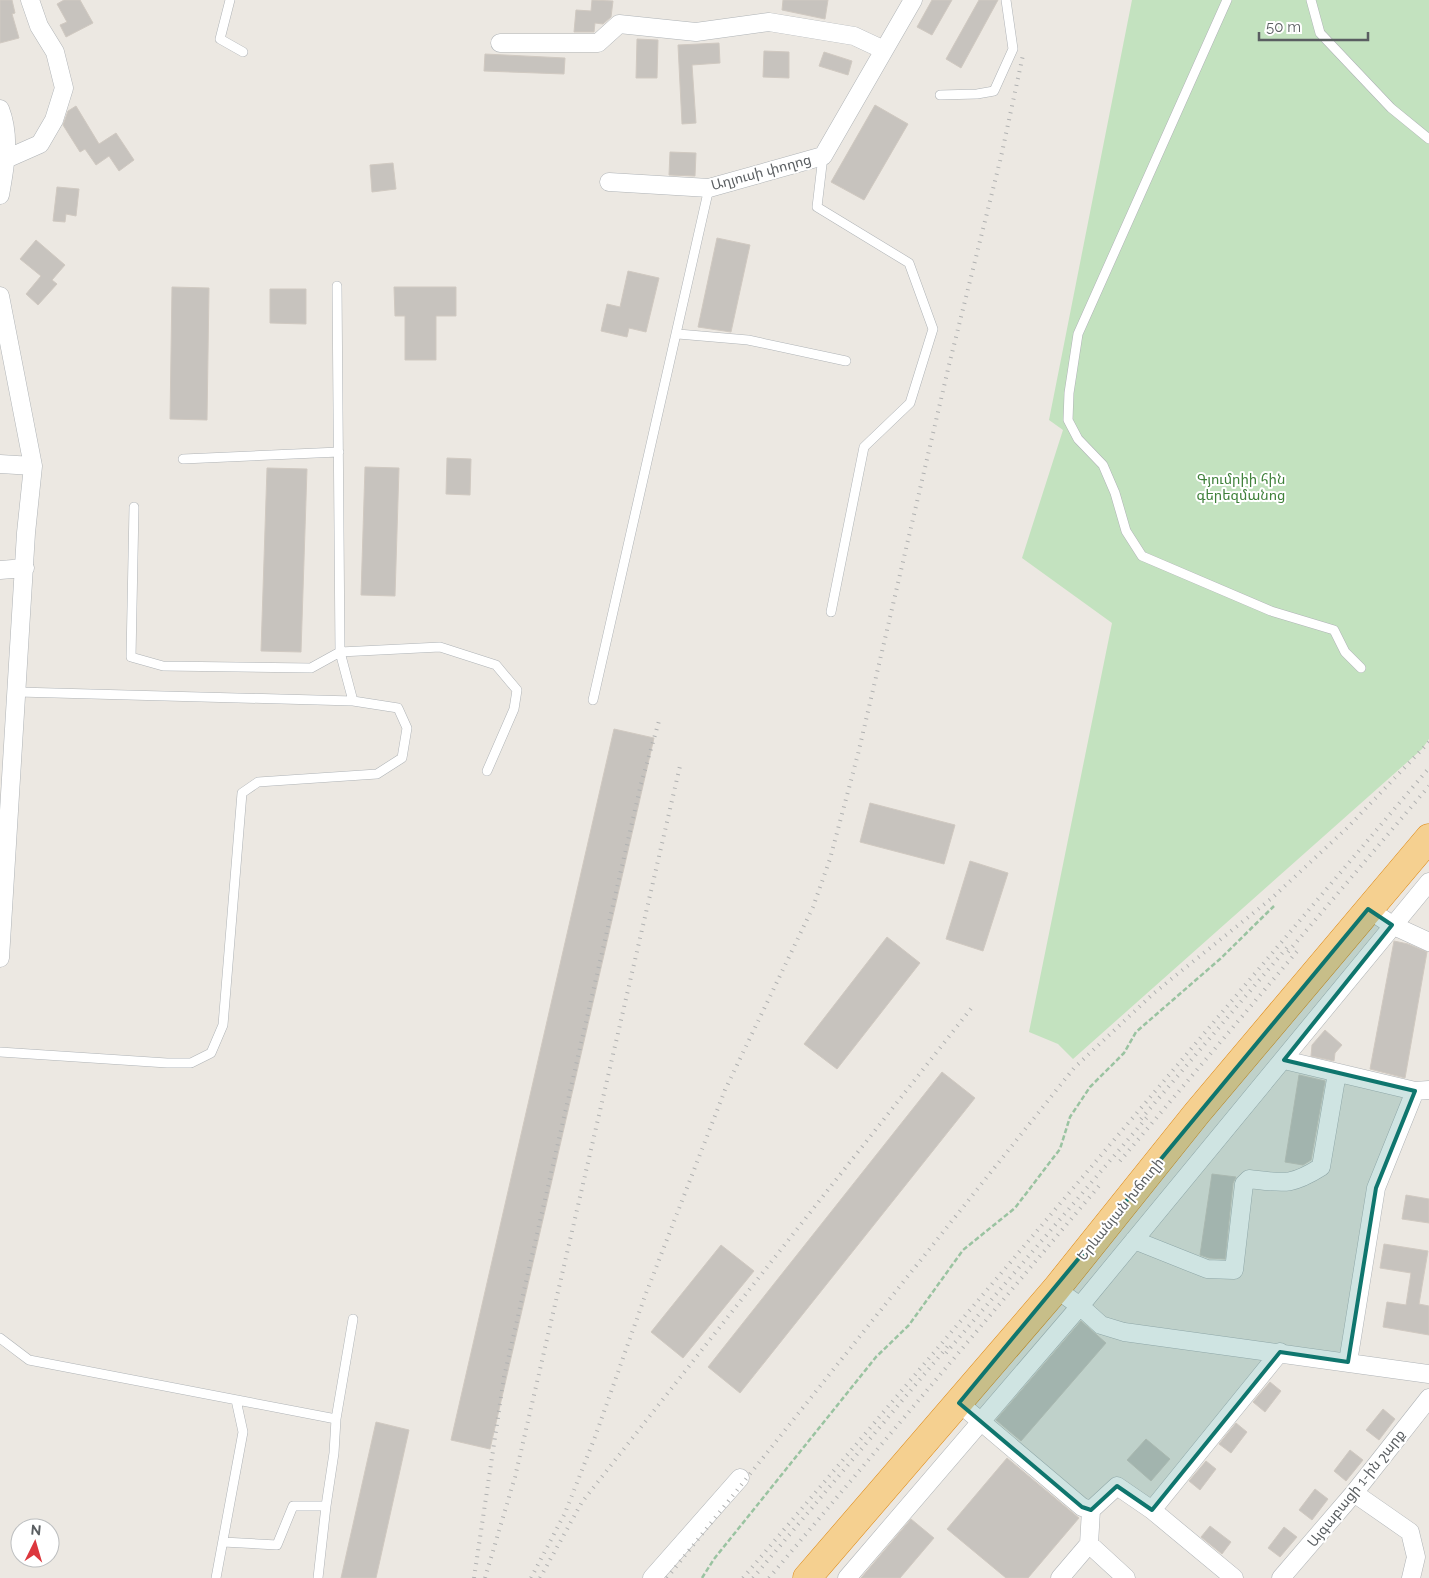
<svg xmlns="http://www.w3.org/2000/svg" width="1429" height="1578" font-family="Raleway,'Noto Sans Armenian',sans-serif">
<rect width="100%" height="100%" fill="#ece8e2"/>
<path fill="#c3e2bf" d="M1132 0H1429V739L1422 749 1073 1059 1058 1044 1029 1032 1112 623 1022 558 1063 430 1049 420Z"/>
<path fill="#c7c3be" stroke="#d0c9c1" d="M0 0H12L15 13 12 14 19 38 0 43Z
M64 0H80L93 23 66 37 60 25 67 22 57 4Z
M592 0 613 1 611 17 603 24 595 23 594 32H574L576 10 591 11Z
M783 0H828L825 19 782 10Z
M932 0H952L932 35 917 27Z
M979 0H998L961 68 946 59Z
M637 39 658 40 657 78H636Z
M719 43 720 63 692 65 696 123 682 124 678 45Z
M764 51 789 52V78L763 77Z
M824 52 852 61 848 75 819 66Z
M485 54 565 58 564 74 484 71Z
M875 105 908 124 864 200 831 182Z
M76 106 99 144 116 133 134 160 119 171 109 156 96 165 85 149 80 152 63 125 68 111Z
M670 152 696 153 695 176 669 175Z
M393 163 396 189 372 192 370 165Z
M57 187 79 189 76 216 66 214 65 222 53 221Z
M717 238 750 245 731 332 698 327Z
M36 240 65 265 52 280 57 284 38 305 26 294 41 276 20 259Z
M628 271 659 278 646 332 629 328 627 337 601 331 607 304 620 307Z
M172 287 209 288 207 420 170 419Z
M394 287H456V316H436V360H405V316H395Z
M270 289H306V324L270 323Z
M447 458 471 459 470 495 446 494Z
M365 467 399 468 395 596 361 595Z
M267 468 307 469 301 652 261 651Z
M614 729 654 738 490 1449 451 1440Z
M870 803 955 825 944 864 860 842Z
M970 861 1008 873 983 951 946 939Z
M887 937 920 963 837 1069 804 1044Z
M1394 941 1408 944 1427 952 1405 1078 1370 1069Z
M1325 1030 1342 1045 1335 1053 1334 1061 1311 1056 1312 1045Z
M942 1072 975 1098 740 1393 708 1367Z
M1299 1075 1325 1081 1311 1160 1303 1165 1285 1162Z
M1212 1174 1236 1177 1233 1183 1225 1259 1209 1258 1200 1255Z
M1406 1195 1429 1199V1223L1402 1219Z
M1384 1244 1428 1251 1419 1304 1429 1306V1335L1383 1327 1387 1302 1406 1305 1411 1273 1380 1268Z
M721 1245 754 1271 683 1358 651 1332Z
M1081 1321 1106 1343 1021 1441 996 1420Z
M1270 1382 1281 1391 1265 1412 1253 1402Z
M1383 1409 1395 1419 1379 1440 1366 1430Z
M376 1422 409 1430 376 1578H341Z
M1236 1423 1247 1432 1231 1453 1219 1444Z
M1146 1439 1170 1459 1151 1481 1127 1460Z
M1350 1450 1363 1460 1346 1481 1334 1471Z
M1007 1458 1079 1518 1028 1578H1006L947 1529Z
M1206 1461 1216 1469 1200 1490 1189 1481Z
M1315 1489 1328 1499 1312 1520 1299 1510Z
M911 1519 934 1538 900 1578H861Z
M1210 1526 1231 1542 1222 1554 1201 1537Z
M1284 1527 1297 1537 1280 1557 1268 1548Z"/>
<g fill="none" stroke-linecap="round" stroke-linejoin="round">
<defs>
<path id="lane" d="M230 0 220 39 243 52
M1227 0 1078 334 1069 393 1068 420 1078 439 1103 465 1115 493 1126 531 1142 556 1271 611 1334 630 1345 652 1361 668
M1311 0 1320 33 1391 108 1429 139
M940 95 977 94 994 91 1013 49 1006 0
M823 156 817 207 909 263 933 329 910 403 864 447 831 612
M678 334 748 340 846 361
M183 459 339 452
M134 507 131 657 163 666 311 668 340 652 440 647 496 665 517 690 514 709 487 771
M18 692 353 701 340 652 337 286
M593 700 709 188
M0 1052 167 1063H191L211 1053 223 1025 242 793 258 782 377 774 402 758 407 728 398 708 353 701
M0 1338 29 1360 336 1419 334 1453 326 1506H293L277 1545 223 1542
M336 1419 353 1319
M216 1578 243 1432 236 1400
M318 1578 326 1506"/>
<path id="street" d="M500 43H598L619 24 696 32 769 22 854 36 884 50
M0 109C11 137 5 167 0 195
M6 159 40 144 54 120 64 88 55 52 39 26 30 0
M609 182 709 188 823 156 913 0
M0 296 33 466 26 533 0 958
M0 464 33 466
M0 570 25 568
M1368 909 1392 925 1429 942
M1284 1060 1415 1091 1429 1090
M1134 1240 1207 1269 1234 1270 1244 1184 1249 1179C1284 1183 1291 1186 1321 1167L1337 1073
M1056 1289 1080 1306 1101 1325 1124 1332 1429 1374
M1348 1362 1376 1188 1415 1091
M959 1403 1082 1507 1091 1510 1117 1486 1152 1510 1234 1578
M1354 1493 1410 1532 1416 1557 1411 1578
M1091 1510 1089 1544 1126 1578
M1152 1510 1280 1352
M652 1578 740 1478
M847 1578 1080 1306 1429 882
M1060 1578 1089 1544
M1281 1578 1354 1493 1429 1398"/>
<path id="highway" d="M807 1578 1056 1289 1197 1113 1429 838"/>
</defs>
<use href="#lane" stroke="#afb3b6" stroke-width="10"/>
<use href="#street" stroke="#afb3b6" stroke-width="19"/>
<use href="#highway" stroke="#de8710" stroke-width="29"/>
<path stroke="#9ac3a1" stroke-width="2.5" stroke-dasharray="5 2.5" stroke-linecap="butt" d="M702 1578 714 1559 876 1357 909 1325 963 1250 1015 1208 1060 1149 1070 1117 1090 1087 1124 1053 1136 1032 1220 959 1274 906"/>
<use href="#lane" stroke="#fff" stroke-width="9"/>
<use href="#street" stroke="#fff" stroke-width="18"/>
<use href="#highway" stroke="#f5d090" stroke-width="28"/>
<path stroke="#b0b1b1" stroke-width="4" stroke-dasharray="1 6" stroke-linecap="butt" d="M1288 952 1429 786
M1141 1119 1290 944
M1120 1161 1299 949
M946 1353 1149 1115
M474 1578 504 1377 641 784 659 721
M485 1578 515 1477 680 766
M531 1578 565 1513 595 1437 645 1296 725 1090 813 907 830 859 858 754 949 365 1001 157 1023 55
M540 1578 582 1502 973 1006
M667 1578 1074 1068 1154 993 1272 898 1347 828 1429 742
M743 1578 1429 768
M753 1578 948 1346
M769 1578 1099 1186"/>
</g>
<path fill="#0f766e" fill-opacity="0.2" stroke="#0f766e" stroke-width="4" stroke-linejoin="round" d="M1368 909 1392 925 1284 1060 1415 1091 1376 1188 1348 1362 1280 1352 1152 1510 1117 1486 1091 1510 1082 1507 959 1403Z"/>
<g text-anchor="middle" stroke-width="4" stroke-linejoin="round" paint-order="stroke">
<g font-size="14" fill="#5a5e61" stroke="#fff">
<text transform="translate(761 172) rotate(-15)" y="5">Աղյուսի փողոց</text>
<text transform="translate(1120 1209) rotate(-51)" y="5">Երևանյան խճուղի</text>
<text transform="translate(1356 1488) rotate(-51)" y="5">Այգաբացի 1-ին շարք</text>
</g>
<g font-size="14" fill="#3f803a" stroke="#fff">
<text x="1241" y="484">Գյումրիի հին<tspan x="1241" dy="16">գերեզմանոց</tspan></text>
</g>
</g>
<g transform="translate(35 1543) rotate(5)"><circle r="24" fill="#ffffff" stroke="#bdbfc0"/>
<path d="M0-4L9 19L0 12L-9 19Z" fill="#dc373d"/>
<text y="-8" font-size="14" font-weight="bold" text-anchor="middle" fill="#5a5e61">N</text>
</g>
<path d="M1259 32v8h109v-8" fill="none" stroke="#5a5e61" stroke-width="2.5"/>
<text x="1266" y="32" font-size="15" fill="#5a5e61" stroke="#ffffff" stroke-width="4" paint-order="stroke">50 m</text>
</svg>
